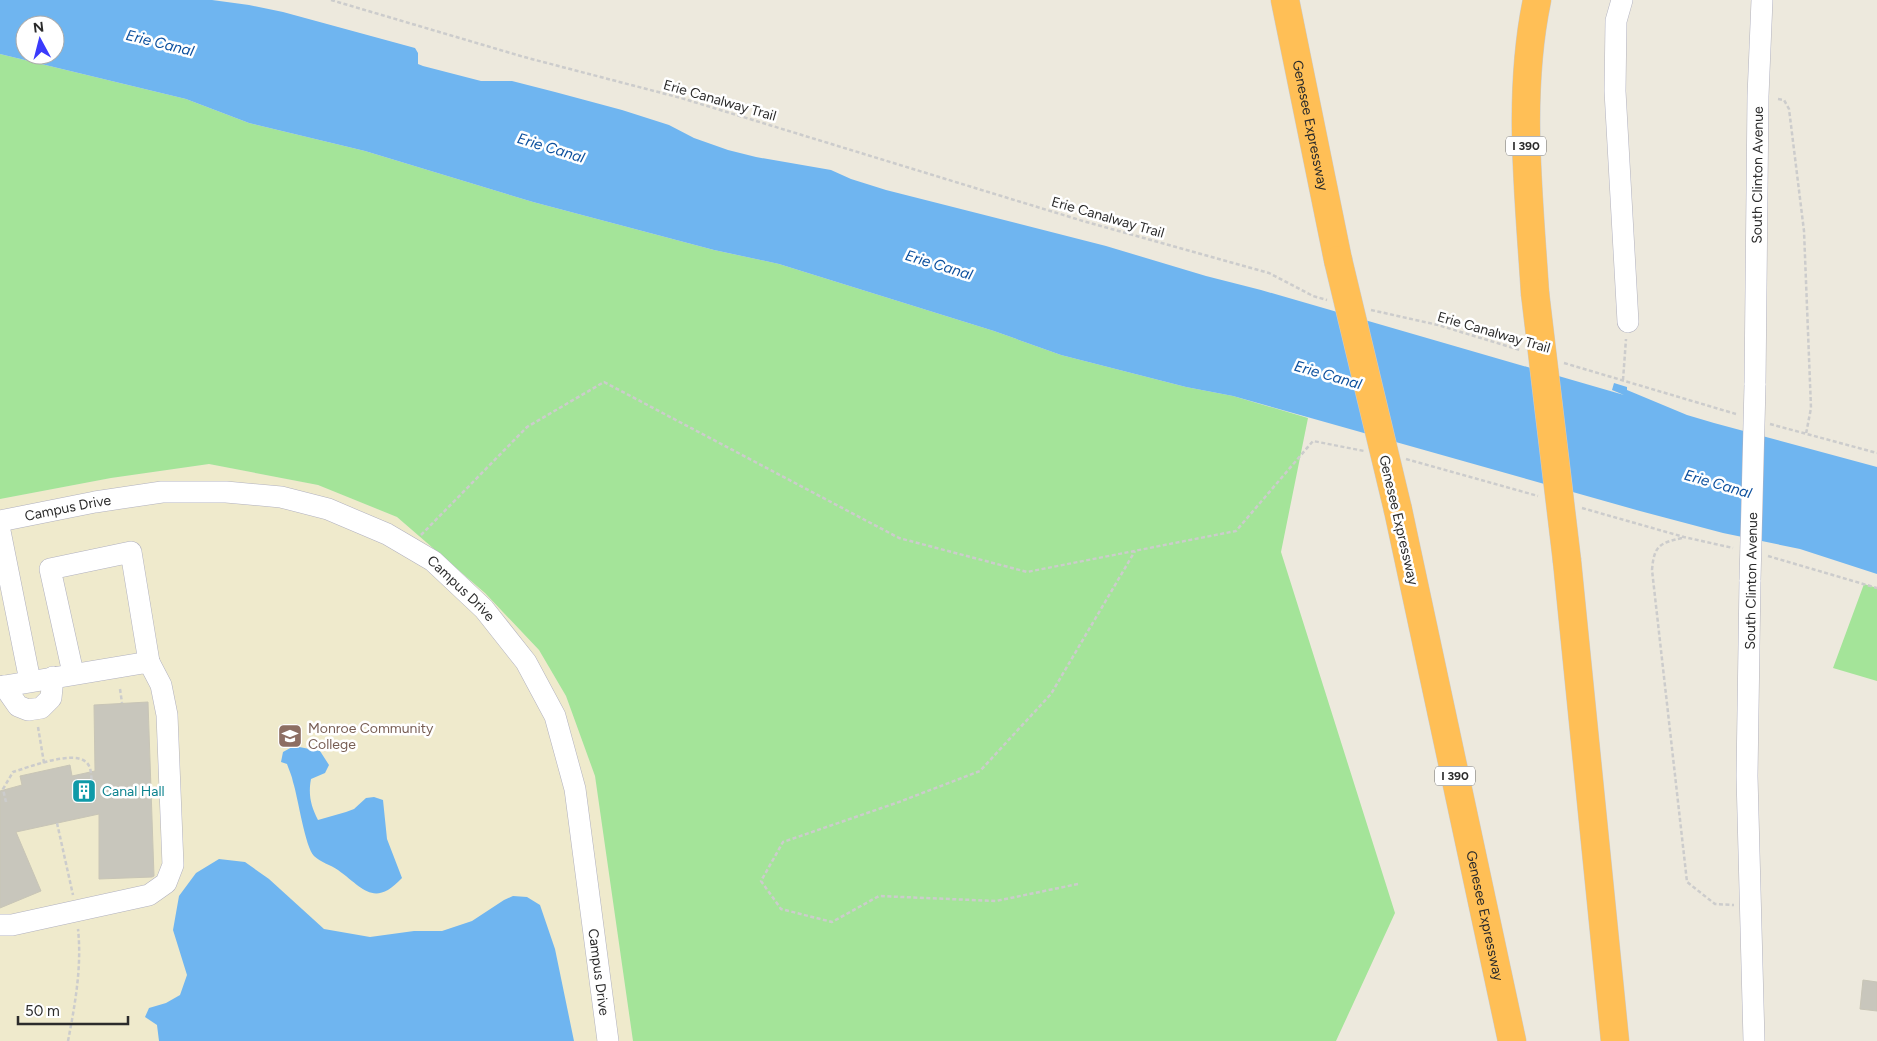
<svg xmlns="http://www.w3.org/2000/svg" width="1877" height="1041" font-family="Figtree,sans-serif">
<rect width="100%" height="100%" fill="#ede9dd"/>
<path fill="#efeacc" d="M209 464 318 485 397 517 485 593 539 650 566 696 595 776 633 1041H0V499L111 478Z"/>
<path fill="#a4e499" d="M0 54 186 99 249 123 365 151 533 202 714 250 779 264 994 331 1061 355 1186 387 1233 396 1308 418 1281 552 1395 913 1336 1041H633L595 776 566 696 539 650 485 593 397 517 318 485 209 464 111 478 0 499Z
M1864 584 1877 588V681L1833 668Z"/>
<path fill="#6fb5f0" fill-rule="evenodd" d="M0 0H212L249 5 283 12 415 48 418 53V64L423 66 481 81H512L555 92 622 110 669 125 694 138 728 150 756 157 831 170 851 179 886 190 1106 246 1206 276 1261 290 1624 395 1612 390 1614 383 1627 387V390L1687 415 1714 423 1877 467V574L1800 549 1723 533 1640 511 1233 396 1186 387 1061 355 994 331 779 264 714 250 533 202 365 151 249 123 186 99 0 54ZM25 25H55V55H25Z
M294 746 320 751 329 765 325 773 311 779C308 795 311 806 318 820L346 812 354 809 366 798 374 797 383 800 387 839 402 878C374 908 363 888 338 870 331 865 320 862 314 856 305 847 298 797 293 782 292 776 289 770 287 764L281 762 283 752Z
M219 859 245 862 269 879 324 929 370 937 414 931H442L472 921 504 900 513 896 527 897 540 905 555 949 574 1041H159L157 1025 145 1017 149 1008 166 1003 180 995 187 975 173 930 179 896 196 873Z"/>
<path fill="#c8c6bc" stroke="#c8c5b6" d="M148 702 154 876 152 877 99 879V814L16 832 41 891 0 908V791L22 785 20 776 70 765 72 776 95 771 94 705Z
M1863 980 1877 982V1011L1860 1009Z"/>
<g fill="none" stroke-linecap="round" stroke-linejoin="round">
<defs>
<g id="minor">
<path d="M1622 0 1616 21 1615 91 1628 322"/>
<path id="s1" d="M1755 385 1758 96 1762 0"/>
<path id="s2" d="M0 521 95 502 162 492H226L281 497 328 509 387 534 433 561 484 609 526 662 555 716 575 789 608 1041"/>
<path d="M0 531 30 681"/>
<path d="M1750 580 1747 776 1754 1041"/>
<path d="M73 673 50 569 131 552 149 662"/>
<path d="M4 686 18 706 28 710 41 708 51 698 53 677"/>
<path d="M0 687 149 662 161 685 167 715 173 865 166 883 149 895 12 925H0"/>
</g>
<g id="highway">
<path id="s3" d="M1285 0 1338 260"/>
<path d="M1535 293C1529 196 1517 96 1537 0"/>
<path id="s4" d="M1398 510 1512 1041"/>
<path d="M1567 561 1615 1041"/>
</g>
</defs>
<use href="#minor" stroke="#b1b1bf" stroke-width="22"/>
<use href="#highway" stroke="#ccc" stroke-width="29"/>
<path stroke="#ccc" stroke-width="2.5" stroke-dasharray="4 2.5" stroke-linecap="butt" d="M331 0 524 57 681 98 1083 221 1269 273 1313 296 1327 300
M1778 99 1784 100 1789 109 1804 231 1811 408 1806 434
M1371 310 1438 325 1520 350
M1564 363 1736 414
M1623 380 1626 339
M1770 424 1877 453
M1406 459 1538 496
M1582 508 1684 537 1733 548
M421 535 527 427 604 382 899 538 1027 572 1236 531 1313 441 1364 451
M1682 538C1659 543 1654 546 1652 570L1687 882 1715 904 1734 905
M1768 556 1877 588
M120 689 122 703
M38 727 44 763
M6 802 3 789 13 772C29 767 73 750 86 762 92 767 91 777 92 785
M57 823 73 895
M1078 884 996 901 879 896 832 922 781 909 761 881 783 842 899 802 980 771 1051 694 1135 551
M68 1041C75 1005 82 966 78 929"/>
<use href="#minor" stroke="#fff" stroke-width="21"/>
<use href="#highway" stroke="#ffbf56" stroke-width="28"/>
<defs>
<path id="minor-bridge" d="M1750 580 1755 385"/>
<path id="highway-bridge" d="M1338 260 1398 510
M1535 293 1567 561"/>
</defs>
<use href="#minor-bridge" stroke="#b1b1bf" stroke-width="22" stroke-linecap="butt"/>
<use href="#highway-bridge" stroke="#ccc" stroke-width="29" stroke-linecap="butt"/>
<use href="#minor-bridge" stroke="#fff" stroke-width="21"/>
<use href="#highway-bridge" stroke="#ffbf56" stroke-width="28"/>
</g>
<defs>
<symbol id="university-square" viewBox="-11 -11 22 22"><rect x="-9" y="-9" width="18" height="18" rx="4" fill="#8d6e63" stroke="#fff"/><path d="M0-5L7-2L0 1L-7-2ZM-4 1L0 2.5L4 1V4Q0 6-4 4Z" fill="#fff"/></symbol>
<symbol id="building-square" viewBox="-11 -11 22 22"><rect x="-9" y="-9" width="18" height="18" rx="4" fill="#0f9aa8" stroke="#fff"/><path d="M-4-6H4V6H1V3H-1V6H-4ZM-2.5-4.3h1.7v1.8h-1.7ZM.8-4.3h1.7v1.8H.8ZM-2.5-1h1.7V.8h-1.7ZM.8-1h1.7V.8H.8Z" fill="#fff"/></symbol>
</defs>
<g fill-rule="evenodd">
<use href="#university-square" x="276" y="722" width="28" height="28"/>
<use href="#building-square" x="70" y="777" width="28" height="28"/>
</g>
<g text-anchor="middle" stroke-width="5" stroke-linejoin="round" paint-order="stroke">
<g fill="#fff" stroke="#6b6b6b" stroke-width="1">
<rect x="1506" y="136.5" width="40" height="19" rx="4"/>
<rect x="1435" y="766.5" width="40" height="19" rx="4"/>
</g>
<g font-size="12" font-weight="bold" fill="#2b2b2b">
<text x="1526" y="150">I 390</text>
<text x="1455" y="780">I 390</text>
</g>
<g font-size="14" fill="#2b2b2b" stroke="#fff">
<text transform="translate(720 100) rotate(16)" y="5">Erie Canalway Trail</text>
<text dy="5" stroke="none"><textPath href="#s3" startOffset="128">Genesee Expressway</textPath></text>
<text dy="5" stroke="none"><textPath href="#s1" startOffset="210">South Clinton Avenue</textPath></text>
<text transform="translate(1108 217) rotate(16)" y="5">Erie Canalway Trail</text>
<text transform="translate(1494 332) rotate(16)" y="5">Erie Canalway Trail</text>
<text dy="5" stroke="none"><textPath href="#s2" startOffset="69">Campus Drive</textPath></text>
<text transform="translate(1399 520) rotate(77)" y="5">Genesee Expressway</text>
<text transform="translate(1751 581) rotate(-89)" y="5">South Clinton Avenue</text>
<text dy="5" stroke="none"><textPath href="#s2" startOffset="489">Campus Drive</textPath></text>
<text dy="5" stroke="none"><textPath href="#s4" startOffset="415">Genesee Expressway</textPath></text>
<text dy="5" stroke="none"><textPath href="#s2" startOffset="909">Campus Drive</textPath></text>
</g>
<g font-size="14" fill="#785e54" stroke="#fff" text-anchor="start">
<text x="308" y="733">Monroe Community<tspan x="308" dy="16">College</tspan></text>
</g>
<g font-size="14" fill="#0d838f" stroke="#fff" text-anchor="start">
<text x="102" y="796">Canal Hall</text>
</g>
<g font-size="15" font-style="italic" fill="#0c509e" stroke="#fff">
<text transform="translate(160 43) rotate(14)" y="5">Erie Canal</text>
<text transform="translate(551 148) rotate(17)" y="5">Erie Canal</text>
<text transform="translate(939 265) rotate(17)" y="5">Erie Canal</text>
<text transform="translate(1328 375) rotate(16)" y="5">Erie Canal</text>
<text transform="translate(1718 484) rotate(16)" y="5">Erie Canal</text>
</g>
</g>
<g transform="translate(40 40) rotate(353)"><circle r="24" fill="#ffffff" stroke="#aaaaaa"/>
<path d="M0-4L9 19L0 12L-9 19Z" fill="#3b3bfc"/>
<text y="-8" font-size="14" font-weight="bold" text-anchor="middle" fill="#2b2b2b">N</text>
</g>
<path d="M18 1016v8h110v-8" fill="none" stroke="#2b2b2b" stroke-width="2.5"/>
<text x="25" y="1016" font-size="15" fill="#2b2b2b" stroke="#ffffff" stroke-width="4" paint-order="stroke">50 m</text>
</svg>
